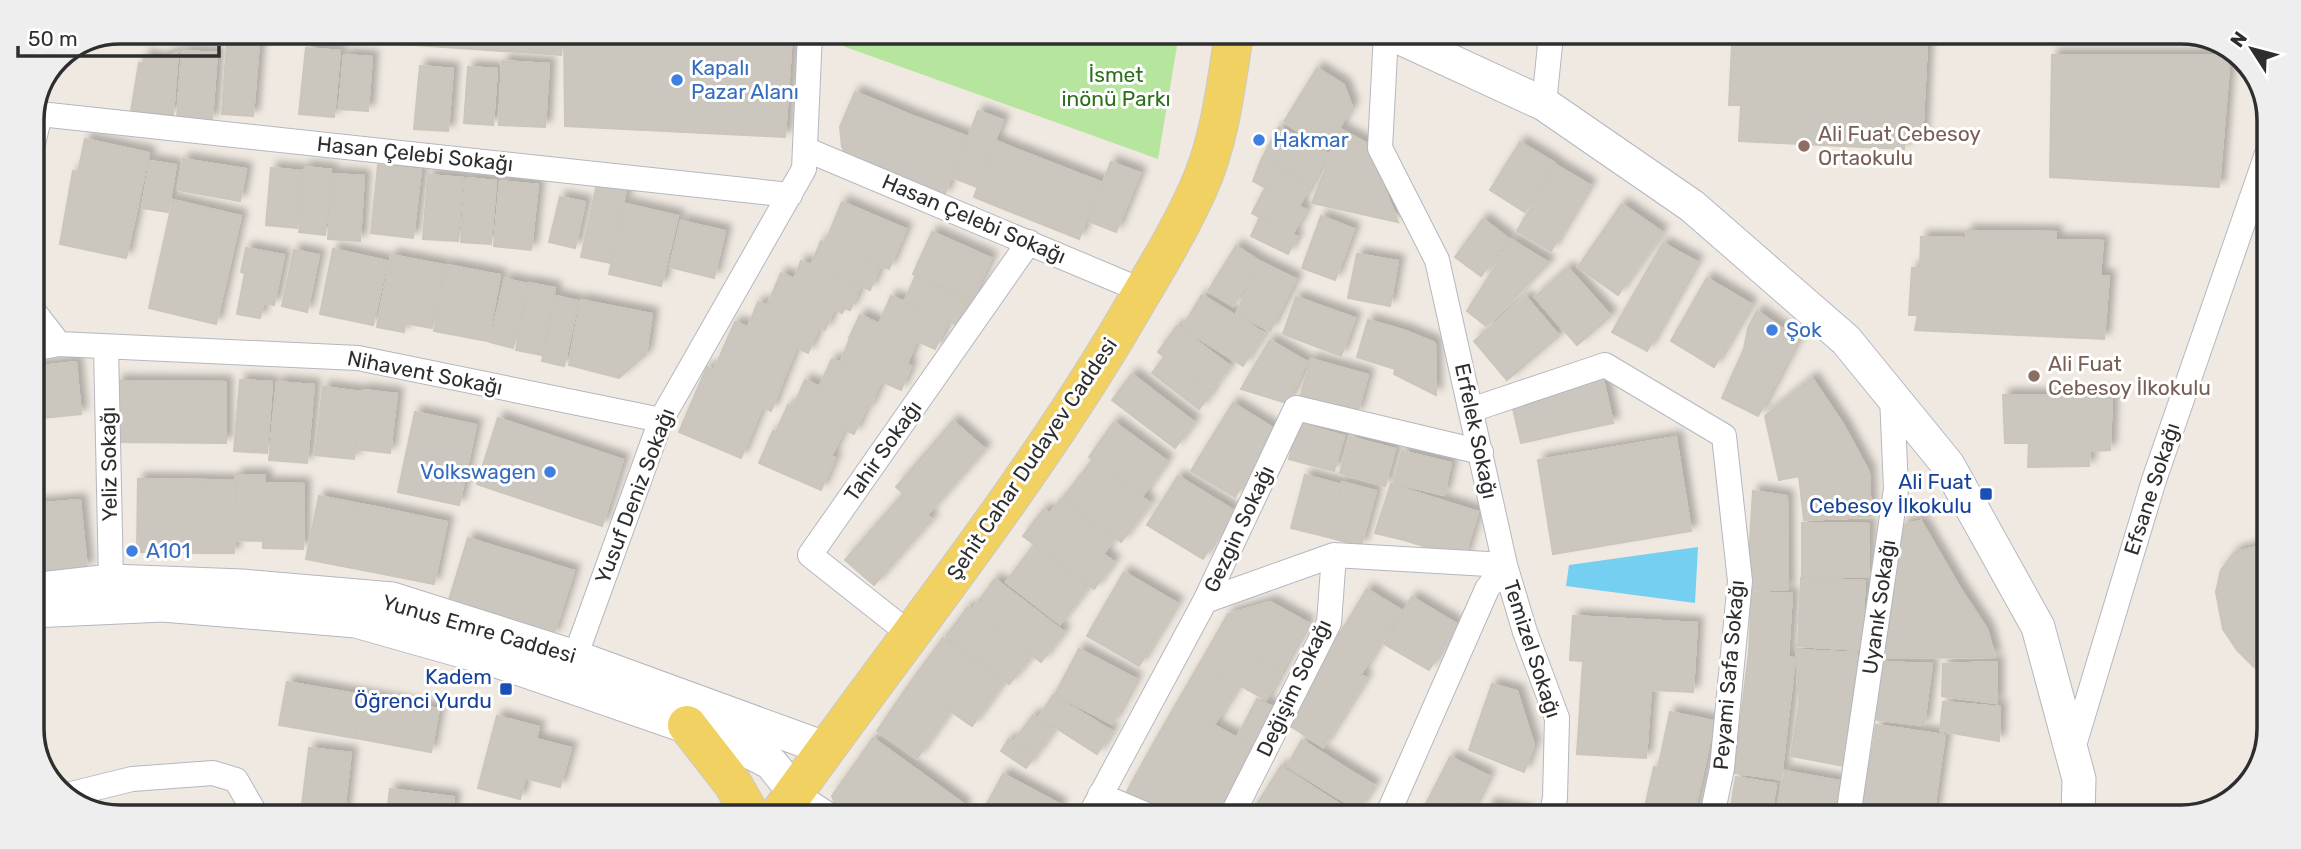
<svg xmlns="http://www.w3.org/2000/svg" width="2301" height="849" font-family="Rubik,sans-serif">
<defs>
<filter id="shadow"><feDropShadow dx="6" dy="-6" stdDeviation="3.5" flood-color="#0004"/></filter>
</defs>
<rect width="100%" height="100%" fill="#efe9e1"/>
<path fill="#b6e59e" d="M838 33 1179 34 1158 159 840 45Z"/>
<path fill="#75cff0" d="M1698 547 1695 603 1566 586 1569 565Z"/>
<path fill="#cbc7bf" stroke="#cbc5ba" stroke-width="2" filter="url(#shadow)" d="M331 32H563L561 55 330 39Z
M564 32 792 35 785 137 565 126Z
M1765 37 1927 44 1922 141 1905 140 1904 149 1739 141 1741 105H1729L1732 44 1764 45Z
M227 41 259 43 253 116 222 114Z
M306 48 340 51 334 117 299 114Z
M182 51 217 53 212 120 177 118Z
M178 52 173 115 131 111 139 63 143 64 144 55 160 59Z
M344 55 372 57 368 111 339 109Z
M2052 55H2230L2219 187 2050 177Z
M502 61 549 64 545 127 499 125Z
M420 66 453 69 448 131 414 129Z
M468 67 497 69 493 125 464 123Z
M1317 68 1344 85 1352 107 1326 149 1284 122Z
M855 92 913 116 890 175 848 158 842 147 840 127Z
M978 111 1003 120 977 187 953 178Z
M913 116 966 136 944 196 890 175Z
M1279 127 1328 154 1311 184 1262 158Z
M1340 129 1366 143 1398 222 1312 203Z
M85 139 149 153 126 258 60 244 73 171 78 172Z
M996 141 1018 150 996 206 974 197Z
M1520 142 1555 163 1525 212 1490 190Z
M1018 150 1101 182 1079 239 996 206Z
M1262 158 1310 186 1299 206 1253 181Z
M183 159 246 169 240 201 178 190Z
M150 161 176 165 168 212 142 208Z
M1111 162 1140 173 1116 232 1088 221Z
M378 165 421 170 413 238 371 233Z
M1556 165 1590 185 1551 251 1517 231Z
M305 167 331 170 325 235 299 232Z
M271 168 302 171 297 228 266 225Z
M333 174 364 176 360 241 328 239Z
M428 175 463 178 458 241 423 239Z
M466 178 496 181 491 244 461 242Z
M598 179 627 185 611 263 581 257Z
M500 181 538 185 531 250 494 246Z
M1265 188 1306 210 1292 235 1252 213Z
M560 197 585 202 575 248 549 242Z
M173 200 241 216 216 324 149 308Z
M842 202 906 229 889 269 825 243Z
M626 204 678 216 661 286 609 274Z
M1622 204 1662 232 1618 295 1578 267Z
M1321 216 1354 229 1335 280 1302 268Z
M1260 217 1297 237 1288 254 1251 236Z
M1483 219 1509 239 1481 276 1455 257Z
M681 221 725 231 714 278 670 267Z
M1967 231 2056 232 2055 240 2103 241 2100 276H2109L2104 339 1915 330 1918 315H1909L1912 268H1920L1921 237 1966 238Z
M932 232 991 258 972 300 913 274Z
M1512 240 1549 263 1486 326 1467 311Z
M821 241 880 266 870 290 811 265Z
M1663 243 1697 262 1647 351 1612 332Z
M1236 246 1261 262 1233 306 1208 291Z
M246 248 284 255 274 305 263 303 260 318 237 314 245 273 241 272Z
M333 249 387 261 373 325 320 314Z
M294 250 319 255 307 312 282 306Z
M1357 254 1398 261 1390 306 1348 298Z
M391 255 444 265 432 328 405 323 404 332 377 327Z
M801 261 861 285 850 310 845 308 842 313 834 309 825 330 767 306 781 273 794 279Z
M1261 262 1296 279 1270 331 1236 314Z
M447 265 500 275 488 341 434 331Z
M1568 268 1611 316 1577 345 1535 297Z
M915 277 970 302 959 326 904 302Z
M1707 278 1751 304 1714 367 1671 341Z
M505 279 528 284 513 348 490 342Z
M529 283 555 288 542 355 516 350Z
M1202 295 1264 333 1243 366 1182 328Z
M556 296 578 301 564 366 542 361Z
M891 296 948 321 935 349 879 324Z
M1296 297 1355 318 1341 356 1283 334Z
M1526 297 1559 336 1507 380 1474 341Z
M581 300 652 314 646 354 619 378 569 365Z
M758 302 819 327 808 353 748 327Z
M1757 311 1798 339 1758 416 1722 398 1744 349 1748 328Z
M860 315 916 341 907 364 849 338Z
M1368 320 1406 331 1395 369 1357 357Z
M735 322 796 348 785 375 723 349Z
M1177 326 1230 366 1211 391 1158 352Z
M1406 331 1435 343 1436 395 1394 374Z
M850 338 911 366 901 390 840 363Z
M1270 340 1307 362 1287 403 1241 389Z
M723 349 785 375 771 411 762 407 741 458 679 432 707 367 714 370Z
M1165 356 1212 392 1199 409 1152 373Z
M832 359 881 381 869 409 819 387Z
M1311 359 1368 375 1357 414 1300 397Z
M76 362 81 414 32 419V367Z
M1132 374 1194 422 1175 448 1112 400Z
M1812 378 1843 424 1869 472 1871 517 1804 520 1799 476 1779 480 1765 416Z
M1603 379 1613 423 1575 431 1566 388Z
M240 380 272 382 267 453 234 451Z
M805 380 866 408 854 434 793 407Z
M117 381 226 382V443L117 442Z
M277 382 314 385 307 463 269 460Z
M323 387 363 392 354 459 315 455Z
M1566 388 1575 431 1521 443 1511 400Z
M363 390 397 394 390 453 355 449Z
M2003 395 2112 396 2110 450 2090 451 2089 466 2028 467 2029 443H2005Z
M1233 403 1276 430 1235 497 1191 471Z
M788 405 844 429 831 457 776 432Z
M415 412 476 425 459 505 398 492Z
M498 418 623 460 602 526 477 484Z
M953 421 985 449 927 515 896 487Z
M1114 422 1167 461 1143 495 1089 457Z
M1299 423 1344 436 1334 471 1289 459Z
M773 431 835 458 821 490 759 463Z
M1350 437 1395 449 1385 486 1340 473Z
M1676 437 1691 531 1553 554 1538 460Z
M1402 451 1451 463 1444 495 1394 483Z
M1093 459 1150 503 1121 542 1063 498Z
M236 475H265L264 541 234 540Z
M1305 475 1342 485 1328 537 1291 528Z
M1178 476 1233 510 1203 559 1147 525Z
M138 479 207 480 205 553 137 552Z
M207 480 236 481 234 553H205Z
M1342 482 1376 491 1361 546 1328 537Z
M265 483 304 484 303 549 263 548Z
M1391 484 1418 493 1404 540 1375 533Z
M1753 491 1787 496 1788 589 1747 590Z
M1418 493 1478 512 1464 558 1404 540Z
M903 494 932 519 874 585 845 560Z
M319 496 355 503 342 566 306 559Z
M1061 499 1114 539 1103 554 1050 513Z
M80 500 87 568 32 574V504Z
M355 503 381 508 368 571 342 566Z
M381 508 447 522 434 584 368 571Z
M1044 509 1114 562 1094 589 1023 536Z
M1921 521 1960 588 1987 629 1995 657 1887 658 1886 651 1902 525Z
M1802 523 1869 524 1868 577H1802Z
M468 538 574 571 553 636 448 603Z
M1034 545 1088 587 1060 624 1006 582Z
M2257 547 2266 549 2265 675 2254 667 2237 650 2223 629 2216 592 2221 570 2235 552Z
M1124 572 1177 603 1139 666 1087 636Z
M1801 578 1865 581 1861 650 1798 646Z
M995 579 1064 632 1041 662 972 610Z
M1367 589 1401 610 1380 643 1347 622Z
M1752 592 1792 594 1788 657 1749 652Z
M1412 597 1457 624 1429 670 1384 644Z
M1270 602 1308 623 1281 672 1216 635 1228 614Z
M968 607 1032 656 1009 684 946 636Z
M1573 616 1697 623 1693 692 1651 690 1646 758 1577 754 1583 661 1570 660Z
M1347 622 1380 643 1361 674 1327 653Z
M1216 635 1281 673 1266 700 1200 663Z
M943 638 1004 681 972 726 910 683Z
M1079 649 1136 679 1112 724 1055 694Z
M1796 650 1857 653 1844 766 1791 756 1799 705Z
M1749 652 1795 658 1781 779 1734 773Z
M1327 653 1366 678 1323 747 1284 722Z
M1879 662 1932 664 1924 725 1872 719Z
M1997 662V703L1942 696 1943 664Z
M1200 663 1238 686 1214 725 1176 704Z
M287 682 362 695 355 738 279 725Z
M910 683 950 711 917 758 877 731Z
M1492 684 1517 691 1534 745 1524 772 1469 750Z
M362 695 439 709 431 752 355 738Z
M1053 695 1112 731 1097 754 1039 717Z
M1257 699 1277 709 1256 748 1237 737Z
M1943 702 2000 707 1999 741 1940 731Z
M1176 704 1255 748 1232 791 1152 746Z
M1670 712 1714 721 1702 777 1658 768Z
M1033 715 1053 730 1036 755 1015 740Z
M497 716 539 727 536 739 571 748 560 787 525 778 520 799 478 788Z
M1876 725 1945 735 1933 817H1861Z
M873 738 965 805 960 815H859L835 804 832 796Z
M1009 739 1034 757 1026 768 1001 751Z
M1302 740 1346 768 1330 793 1287 766Z
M1152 746 1232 791 1218 815H1166L1126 793Z
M309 748 351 753 344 813H301Z
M1450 757 1489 776 1472 809 1433 790Z
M1281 766 1313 787 1294 816H1282L1259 801Z
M1654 767 1702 777 1693 816H1643Z
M1346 768 1374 785 1358 810 1330 793Z
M1785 771 1840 781 1834 817H1776Z
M1003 774 1061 805 1055 815H981Z
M1736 777 1776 784 1771 817H1729Z
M1313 787 1358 816H1294Z
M390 789 454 797 452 814H387Z
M1433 790 1472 809 1469 816H1420Z
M1259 801 1282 816 1250 815Z
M1488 804 1527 812 1526 816H1486Z"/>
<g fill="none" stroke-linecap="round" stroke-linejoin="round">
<defs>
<path id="street" d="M1386 34 1380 148 1437 260 1505 565 1487 589 1387 816
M1544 104 1551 35
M40 114 790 195
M32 148 40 114 36 106
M805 149 1143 291
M32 309 59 344
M106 347 111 581
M32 349 59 344 358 358 661 420
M1471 410 1605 365 1724 436 1740 581 1722 768 1712 816
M1205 601 1334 555 1505 565 1525 632 1557 718 1555 798 1551 816
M911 635 810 555 1029 242
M575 657 661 420 804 169 810 33
M2072 752 2154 480 2269 148
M795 793 829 815
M67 795 132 779 213 773 236 780 255 813
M1100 795 1147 815
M1090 815 1205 601 1296 408 1481 452
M1232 815 1329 623 1334 555
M1848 817 1896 489 1892 396"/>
<path id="secondary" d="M1392 34 1544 104 1692 206 1846 340 1948 465 2038 627 2079 779 2078 817
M32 590 111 581 242 586 392 599 575 657 827 749
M32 611 163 605 356 621 494 660 731 742 771 763 795 793"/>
<path id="primary" d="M687 725 733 784 750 814
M779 814C895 651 1022 495 1124 323 1149 280 1178 234 1198 189 1220 141 1226 85 1234 34"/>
</defs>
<use href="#street" stroke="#b4b7c1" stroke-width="26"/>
<use href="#secondary" stroke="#b4b7c1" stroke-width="35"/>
<use href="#primary" stroke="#c9c9c9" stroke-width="40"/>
<use href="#street" stroke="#fff" stroke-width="24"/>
<use href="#secondary" stroke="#fff" stroke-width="33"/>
<use href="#primary" stroke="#f2d163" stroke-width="38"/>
</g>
<g fill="#3f7fe0" stroke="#fff" stroke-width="2.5">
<circle cx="677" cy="80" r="7"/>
<circle cx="1259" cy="140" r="7"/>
<circle cx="1772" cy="330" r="7"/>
<circle cx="550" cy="472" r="7"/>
<circle cx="132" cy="551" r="7"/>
</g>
<g fill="#8d6e63" stroke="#fff" stroke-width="2.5">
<circle cx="1804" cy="146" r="7"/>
<circle cx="2034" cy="376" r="7"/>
</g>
<g fill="#1a4fb4" stroke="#fff" stroke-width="2.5">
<rect x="1979" y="487" width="14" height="14" rx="3.5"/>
<rect x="499" y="682" width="14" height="14" rx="3.5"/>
</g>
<g text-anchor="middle" stroke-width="6" stroke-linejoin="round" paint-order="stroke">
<g font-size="21" fill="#366cbe" stroke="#fff" text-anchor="start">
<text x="691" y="75">Kapalı<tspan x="691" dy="24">Pazar Alanı</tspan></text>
<text x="1273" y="147">Hakmar</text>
<text x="1786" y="337">Şok</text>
<text x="536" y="479" text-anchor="end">Volkswagen</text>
<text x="146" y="558">A101</text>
</g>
<g font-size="21" fill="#2c6e1b" stroke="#fff">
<text x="1116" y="82">İsmet<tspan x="1116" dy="24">inönü Parkı</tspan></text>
</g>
<g font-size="21" fill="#785e54" stroke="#fff" text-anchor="start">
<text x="1818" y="141">Ali Fuat Cebesoy<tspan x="1818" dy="24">Ortaokulu</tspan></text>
<text x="2048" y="371">Ali Fuat<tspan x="2048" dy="24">Cebesoy İlkokulu</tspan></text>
</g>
<g font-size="21" fill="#2e2e2e" stroke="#fff">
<text transform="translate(415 154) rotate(6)" y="7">Hasan Çelebi Sokağı</text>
<text transform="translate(974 219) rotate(23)" y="7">Hasan Çelebi Sokağı</text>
<text transform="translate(425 373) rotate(11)" y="7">Nihavent Sokağı</text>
<text transform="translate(1476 431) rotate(78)" y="7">Erfelek Sokağı</text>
<text transform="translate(883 451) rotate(-55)" y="7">Tahir Sokağı</text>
<text transform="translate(1032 459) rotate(-56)" y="7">Şehit Cahar Dudayev Caddesi</text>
<text transform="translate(109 464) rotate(-91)" y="7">Yeliz Sokağı</text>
<text transform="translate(2152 489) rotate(-72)" y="7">Efsane Sokağı</text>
<text transform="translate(635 496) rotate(-69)" y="7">Yusuf Deniz Sokağı</text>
<text transform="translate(1239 529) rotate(-65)" y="7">Gezgin Sokağı</text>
<text transform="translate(1879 607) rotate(-82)" y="7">Uyanık Sokağı</text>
<text transform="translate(479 629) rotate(16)" y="7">Yunus Emre Caddesi</text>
<text transform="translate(1532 649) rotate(72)" y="7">Temizel Sokağı</text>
<text transform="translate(1729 675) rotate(-85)" y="7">Peyami Safa Sokağı</text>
<text transform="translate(1294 688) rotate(-65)" y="7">Değişim Sokağı</text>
</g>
<g font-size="21" fill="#164399" stroke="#fff" text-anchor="end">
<text x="1972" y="489">Ali̇ Fuat<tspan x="1972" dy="24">Cebesoy İlkokulu</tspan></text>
<text x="492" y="684">Kadem<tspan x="492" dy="24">Öğrenci Yurdu</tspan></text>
</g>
</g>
<path d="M0 0H2301V849H0ZM120 44H2181A76 76 0 0 1 2257 120V729A76 76 0 0 1 2181 805H120A76 76 0 0 1 44 729V120A76 76 0 0 1 120 44Z" fill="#eee" fill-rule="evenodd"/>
<path fill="none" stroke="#2e2e2e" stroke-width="3.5" d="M120 44H2181A76 76 0 0 1 2257 120V729A76 76 0 0 1 2181 805H120A76 76 0 0 1 44 729V120A76 76 0 0 1 120 44Z"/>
<g transform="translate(2252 49) rotate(306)" stroke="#ffffff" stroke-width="5" paint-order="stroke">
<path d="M0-5L12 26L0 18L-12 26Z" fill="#2e2e2e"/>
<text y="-10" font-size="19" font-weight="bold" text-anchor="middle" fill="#2e2e2e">N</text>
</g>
<path d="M18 46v10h201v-10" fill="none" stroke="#2e2e2e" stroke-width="3.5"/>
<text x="28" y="46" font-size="21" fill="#2e2e2e" stroke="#ffffff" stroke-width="5" paint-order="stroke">50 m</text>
</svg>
